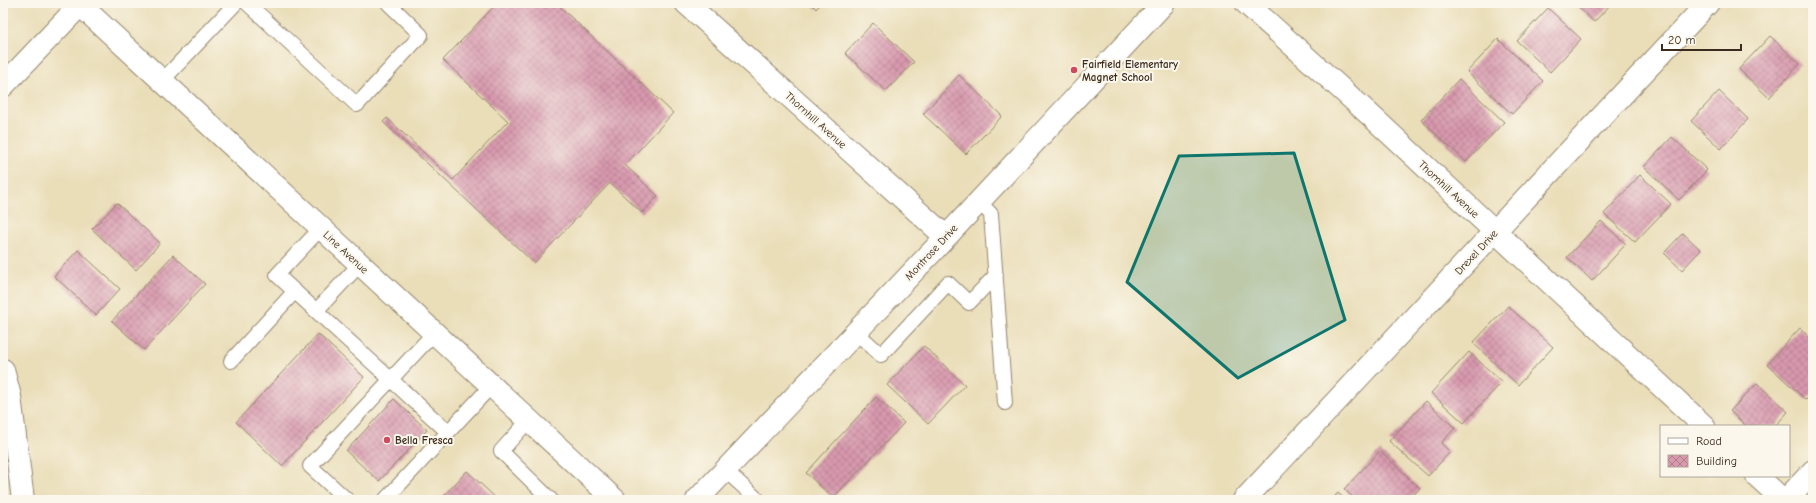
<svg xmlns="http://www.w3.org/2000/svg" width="1816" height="503" font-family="'Comic Neue',sans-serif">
<defs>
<pattern id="building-cross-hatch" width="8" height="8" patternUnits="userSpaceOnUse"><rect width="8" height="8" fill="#d899ae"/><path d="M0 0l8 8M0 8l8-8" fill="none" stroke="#b07d8d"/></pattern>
</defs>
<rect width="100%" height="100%" fill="#fbf7ec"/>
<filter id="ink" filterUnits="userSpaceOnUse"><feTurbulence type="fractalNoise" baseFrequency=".025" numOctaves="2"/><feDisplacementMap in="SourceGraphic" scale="8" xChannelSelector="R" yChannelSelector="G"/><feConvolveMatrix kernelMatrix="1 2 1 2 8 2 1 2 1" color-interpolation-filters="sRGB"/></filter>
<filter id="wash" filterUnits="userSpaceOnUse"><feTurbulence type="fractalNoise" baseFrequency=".012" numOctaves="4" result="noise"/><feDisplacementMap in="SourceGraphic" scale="16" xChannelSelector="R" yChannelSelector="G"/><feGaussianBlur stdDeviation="0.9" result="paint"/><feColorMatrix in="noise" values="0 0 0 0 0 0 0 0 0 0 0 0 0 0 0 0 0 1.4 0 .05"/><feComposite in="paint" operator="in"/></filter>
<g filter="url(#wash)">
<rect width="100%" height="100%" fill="#eadeb9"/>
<g id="blocks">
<path fill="url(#building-cross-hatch)" d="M497 3H556L673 113 625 165 658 196 642 213 610 183 534 263 383 122 387 118 453 180 508 121 443 60Z
M810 3H821L816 9Z
M1574 3H1612L1594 22Z
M1548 8 1581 39 1550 72 1517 41Z
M873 23 914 62 886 91 845 53Z
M1770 36 1800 64 1769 98 1739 69Z
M1498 39 1543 81 1512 114 1467 72Z
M959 75 1002 116 966 154 923 114Z
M1459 79 1504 122 1466 162 1421 120Z
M1719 91 1748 119 1721 149 1691 121Z
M1672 137 1707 170 1679 200 1644 167Z
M1640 175 1671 204 1635 242 1604 214Z
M117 203 160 243 136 270 92 229Z
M1601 221 1626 244 1592 281 1567 257Z
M1683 233 1701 250 1682 270 1664 253Z
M78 250 120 289 96 315 54 276Z
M173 255 205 284 144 350 112 321Z
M1508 306 1553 347 1518 385 1473 343Z
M1800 328 1813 341V393L1806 400 1767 364Z
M318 334 364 377 282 466 236 422Z
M924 346 965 385 928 424 887 385Z
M1469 352 1502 382 1464 423 1431 393Z
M1757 383 1788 412 1775 426H1746L1730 411Z
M876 397 904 423 833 498 806 473Z
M394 399 427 430 379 481 346 451Z
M1426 401 1455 428 1441 443 1450 452 1428 476 1389 441Z
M1380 451 1420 488 1409 500H1356L1344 489Z
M467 471 498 500H440Z
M1338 493 1346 500H1331Z"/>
</g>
</g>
<g filter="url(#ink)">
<use href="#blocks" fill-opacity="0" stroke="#92846c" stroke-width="1"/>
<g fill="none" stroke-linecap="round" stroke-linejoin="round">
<defs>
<path id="lane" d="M247 3 357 105 421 35 388 3
M162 81 236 3
M979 202 991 214 1005 403
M321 228 277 275 448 432
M316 311 360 264
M856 332 881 355 948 283 969 303 996 275
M231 361 295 291
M529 420 501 451 551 500
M725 470 758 500
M347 500 310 466 434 333
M385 500 491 386"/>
<path id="street" d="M686 3 946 237
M1246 3 1369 114 1704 426
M3 370 10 396 23 500
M1757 476 1783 500
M697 500 946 237 1164 3
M1244 500 1708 3
M1786 500 1813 471"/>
<path id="secondary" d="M78 3 615 500
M3 86 80 5"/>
</defs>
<use href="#lane" stroke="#92846c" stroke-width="16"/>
<use href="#street" stroke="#92846c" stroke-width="24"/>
<use href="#secondary" stroke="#92846c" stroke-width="24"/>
<use href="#lane" stroke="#fff" stroke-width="14"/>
<use href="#street" stroke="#fff" stroke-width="22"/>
<use href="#secondary" stroke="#fff" stroke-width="22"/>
</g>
</g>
<path fill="#0f766e" fill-opacity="0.2" stroke="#0f766e" stroke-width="3" stroke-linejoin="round" d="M1294 153 1345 320 1238 378 1127 282 1179 156Z"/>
<g fill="#d1495b" stroke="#fbf7ec" stroke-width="1.5">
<circle cx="1074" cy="70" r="4"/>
<circle cx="387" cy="440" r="4"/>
</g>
<g text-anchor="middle" stroke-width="4" stroke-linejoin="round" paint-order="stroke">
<g font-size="11" font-weight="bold" fill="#3b2a1e" stroke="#fbf7ec" text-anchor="start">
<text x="1082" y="68">Fairfield Elementary<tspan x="1082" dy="13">Magnet School</tspan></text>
<text x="395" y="444">Bella Fresca</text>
</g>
<g font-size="11" fill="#3b2a1e" stroke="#fbf7ec">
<text transform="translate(816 120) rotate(42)" y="4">Thornhill Avenue</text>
<text transform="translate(1449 189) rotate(43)" y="4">Thornhill Avenue</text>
<text transform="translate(346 252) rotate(43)" y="4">Line Avenue</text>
<text transform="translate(931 252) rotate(-47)" y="4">Montrose Drive</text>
<text transform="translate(1476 252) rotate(-47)" y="4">Drexel Drive</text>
</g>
</g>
<rect width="1816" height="503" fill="none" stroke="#fbf7ec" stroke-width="16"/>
<rect x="1660" y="425" width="130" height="52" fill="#fbf7ec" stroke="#aea59a"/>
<rect x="1668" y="438" width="20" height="6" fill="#ffffff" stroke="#aea59a"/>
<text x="1696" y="445" font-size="12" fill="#3b2a1e">Road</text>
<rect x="1668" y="455" width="20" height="12" fill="url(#building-cross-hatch)" stroke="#aea59a"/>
<text x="1696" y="465" font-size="12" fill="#3b2a1e">Building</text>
<path d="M1662 44v6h79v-6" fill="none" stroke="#3b2a1e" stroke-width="2"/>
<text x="1668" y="44" font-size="12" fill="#3b2a1e" stroke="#fbf7ec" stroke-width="3" paint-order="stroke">20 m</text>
</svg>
